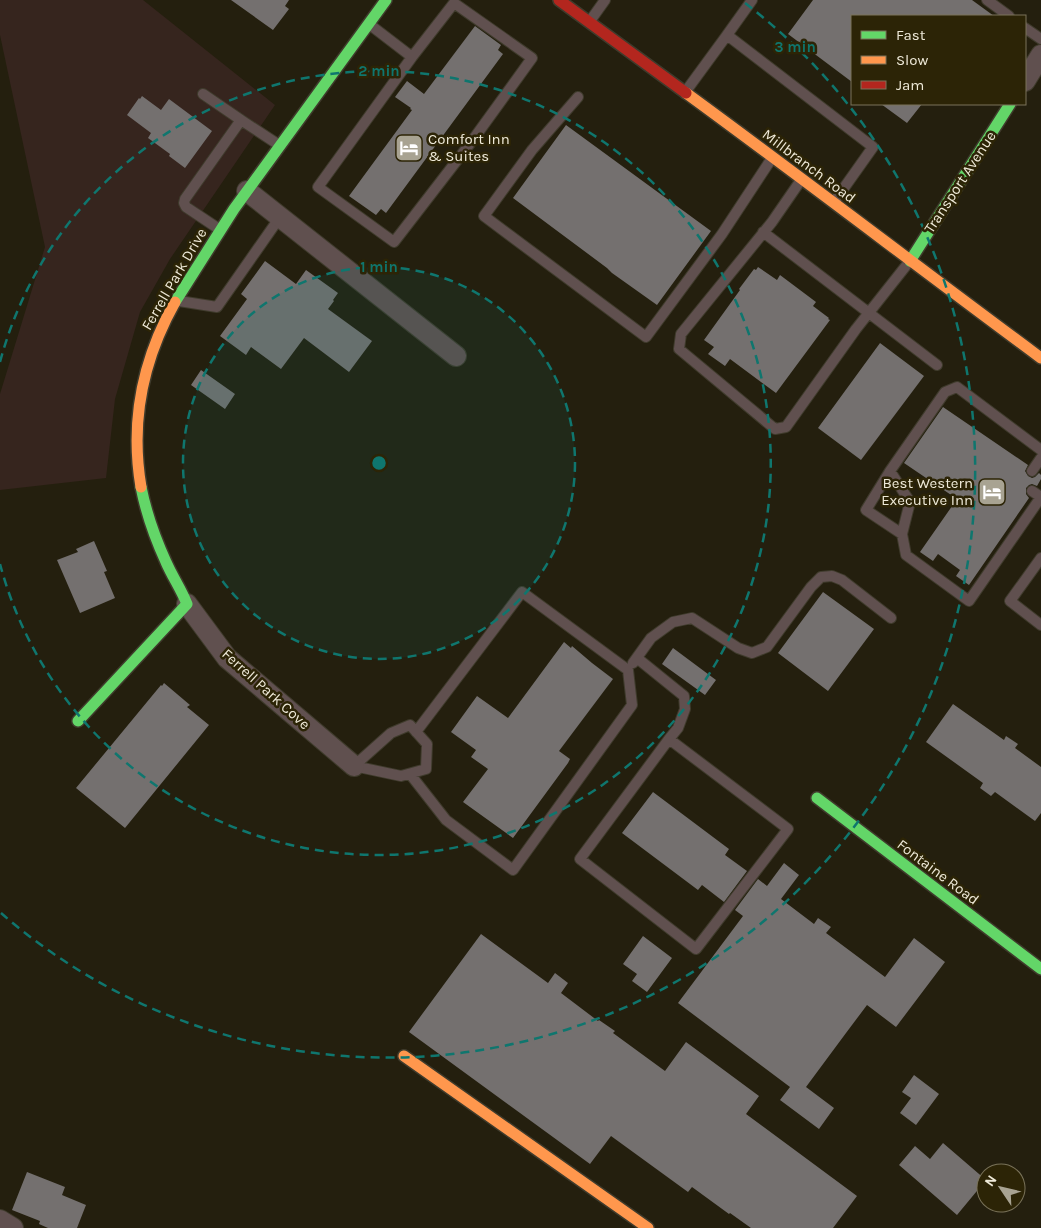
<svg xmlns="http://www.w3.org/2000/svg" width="1041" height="1228" font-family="Karla,sans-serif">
<rect width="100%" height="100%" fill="#241f0e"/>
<path fill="#36251e" d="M0 0H143L275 105 170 259 140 312 115 399 106 478 0 490V394L45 247 0 35Z"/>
<path fill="#74706f" d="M231 0H289L285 6 289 9 273 30Z
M813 0H972L994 16H852V82L788 34Z
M475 26 501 45 498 50 503 54 386 213 381 209 376 215 349 196 412 110 410 109 411 108 395 97 407 81 424 94Z
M142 96 161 110 169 99 212 131 185 168 169 156 170 154 148 138 151 133 127 115 139 98 140 99Z
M881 104H922L907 123Z
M566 125 711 231 657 305 612 273 607 268 513 198Z
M265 261 296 284 306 270 338 293 333 300 334 301 328 309 372 341 349 372 304 338 281 369 251 347 246 355 220 336 247 299 241 294Z
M758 267 777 280 780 275 816 302 813 306 829 318 828 319 830 320 776 393 730 359 725 366 708 354 714 347 704 340 740 290 739 289 754 269 756 270Z
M880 343 924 376 861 460 818 428Z
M201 370 235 394 225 409 191 385Z
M943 407 1028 465 1025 471 1028 476 1032 478 1035 477 1039 473 1041 475V479L1037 486 1032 484 1029 485 1026 488V494L1029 498 969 585 956 576 960 570 938 554 933 561 920 552 957 499 904 463Z
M94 541 107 571 104 572 115 598 80 613 57 560 78 552 76 549Z
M823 592 874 629 828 691 778 653Z
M564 642 571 648 572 646 592 663 613 679 559 751 570 759 568 763 513 838 463 802 488 769 471 757 476 750 451 732 477 696 508 718Z
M673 648 716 680 705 695 662 664Z
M164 683 190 705 187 707 209 725 125 828 76 788 161 685 162 686Z
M953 704 1004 740 1006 736 1018 744 1015 748 1041 767V813L1035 821 995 792 991 796 980 788 983 783 926 742Z
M653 792 729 849 725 855 747 871 724 902 702 885 698 890 622 833Z
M784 863 799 875 781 899 814 924 818 918 831 927 826 933 885 977 914 938 945 962 896 1027 867 1005 846 1033 806 1087 834 1108 819 1129 780 1100 790 1087 678 1003 743 916 735 910 758 879 767 886Z
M481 934 548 983 555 973 568 983 561 993 598 1021 599 1020 615 1031 613 1033 665 1071 686 1042 759 1096 746 1114 857 1196 833 1228H751L730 1213 729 1214 692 1187 688 1192 611 1136 590 1164 409 1032Z
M643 936 672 958 647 992 632 981 637 974 623 964Z
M914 1075 939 1094 916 1125 900 1113 911 1098 902 1092Z
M943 1143 986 1180 957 1215 899 1165 915 1146 930 1159Z
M27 1172 65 1187 62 1195 86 1205 77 1228H48L39 1224 40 1221 12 1210Z"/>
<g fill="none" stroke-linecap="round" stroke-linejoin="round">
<defs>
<path id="lane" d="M987 0 1009 16
M590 21 605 0
M369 24 412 57 454 3 532 58 472 141 394 242 318 187 412 57
M1025 28 1041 39
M727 35 752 0
M686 91 727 35 873 147 834 202
M203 94 241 120
M578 97 532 150 484 216 646 337 722 234 772 158
M801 180 772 222 681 334 679 349 775 429 786 427 856 329 909 262
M219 229 186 207 184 203 185 199 241 120 279 145
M763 232 937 365
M179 301 217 307 280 217
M1041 450 957 387 945 392 890 471 910 502 902 534 906 555 969 601 1041 497
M890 471 866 510 902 534
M1032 471 1041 458
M1032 491 1041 497
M1041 558 1010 601 1041 625
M637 658 684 696 685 709 678 728 669 739 580 859 696 949 788 829 669 739
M633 663 651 638 673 622 692 618 738 648 752 653 767 647 811 587 821 577 832 576 842 580 891 618
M410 725 427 744 426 769 401 776 354 766 391 733Z
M410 774 446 820 513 870 632 705 628 670 522 592 416 732"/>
<path id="street" d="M1025 81 1041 55
M247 191 456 356
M187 604 227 658 354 766
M0 1220 13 1228"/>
<path id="fast" d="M910 261 1010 104
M175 302 234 209 386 0
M78 721 187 604C181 589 172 576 166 562 155 538 146 512 141 487
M817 798 1041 969"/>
<path id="slow" d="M686 93C805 180 922 270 1041 358
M141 487C130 422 143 359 175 302
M404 1056 648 1228"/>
<path id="jam" d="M559 0 686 93"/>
</defs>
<use href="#lane" stroke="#3f3b2c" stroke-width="12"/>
<use href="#street" stroke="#3f3b2c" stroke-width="22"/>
<use href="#fast" stroke="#3f3b2c" stroke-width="14"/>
<use href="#slow" stroke="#3f3b2c" stroke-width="14"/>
<use href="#jam" stroke="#3f3b2c" stroke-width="14"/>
<use href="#lane" stroke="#60504f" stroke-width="10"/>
<use href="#street" stroke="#60504f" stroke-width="20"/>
<use href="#fast" stroke="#63d668" stroke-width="11"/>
<use href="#slow" stroke="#ff974d" stroke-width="11"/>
<use href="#jam" stroke="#b3261e" stroke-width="11"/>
</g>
<circle cx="379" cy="463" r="196" fill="#0f766e" fill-opacity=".12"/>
<g fill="none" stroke="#0f766e" stroke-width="2.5" stroke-dasharray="9 6">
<circle cx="379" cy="463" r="196"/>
<path d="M0 362A392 392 0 1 1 0 564"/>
<path d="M745 3A588 588 0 1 1 1 913"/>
</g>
<defs>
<symbol id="hotel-square" viewBox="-11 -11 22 22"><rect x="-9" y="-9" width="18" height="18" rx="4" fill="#a8a392" stroke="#2c2406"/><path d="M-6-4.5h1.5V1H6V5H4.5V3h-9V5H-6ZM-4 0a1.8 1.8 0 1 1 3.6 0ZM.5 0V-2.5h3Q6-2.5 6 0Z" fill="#fff"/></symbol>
</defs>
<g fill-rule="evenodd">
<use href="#hotel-square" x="393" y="132" width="32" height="32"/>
<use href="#hotel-square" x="976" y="476" width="32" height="32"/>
</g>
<g text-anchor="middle" stroke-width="5" stroke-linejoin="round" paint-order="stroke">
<g font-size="15" fill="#efead9" stroke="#2c2406" text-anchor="start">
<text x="428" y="144">Comfort Inn<tspan x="428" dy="17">&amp; Suites</tspan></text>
<text x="973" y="488" text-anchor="end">Best Western<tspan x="973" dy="17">Executive Inn</tspan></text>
</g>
<g font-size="15" fill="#efead9" stroke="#2c2406">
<text transform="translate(809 166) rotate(37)" y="5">Millbranch Road</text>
<text transform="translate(960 182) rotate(-57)" y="5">Transport Avenue</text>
<text transform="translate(174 279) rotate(-60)" y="5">Ferrell Park Drive</text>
<text transform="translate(266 689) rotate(42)" y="5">Ferrell Park Cove</text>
<text transform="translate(938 872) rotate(37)" y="5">Fontaine Road</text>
</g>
</g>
<circle cx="379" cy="463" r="8" fill="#0f766e" stroke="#2c2406" stroke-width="2.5"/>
<g font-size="15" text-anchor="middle" font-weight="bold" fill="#0f766e" stroke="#2c2406" stroke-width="5" stroke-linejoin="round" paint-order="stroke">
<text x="795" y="52">3 min</text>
<text x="379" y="76">2 min</text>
<text x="379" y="272">1 min</text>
</g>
<rect x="851" y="15" width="175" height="90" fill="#2c2406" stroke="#7a735a"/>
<rect x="861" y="31" width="25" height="8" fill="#63d668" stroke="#7a735a"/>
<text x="896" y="40" font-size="15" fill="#efead9">Fast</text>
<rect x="861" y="56" width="25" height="8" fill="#ff974d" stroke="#7a735a"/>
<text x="896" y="65" font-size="15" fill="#efead9">Slow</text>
<rect x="861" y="81" width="25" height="8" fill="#b3261e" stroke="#7a735a"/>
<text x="896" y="90" font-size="15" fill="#efead9">Jam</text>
<g transform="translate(1001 1188) rotate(305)"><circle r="24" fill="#2c2406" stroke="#7a735a"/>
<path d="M0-4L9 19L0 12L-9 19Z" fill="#a8a392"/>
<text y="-8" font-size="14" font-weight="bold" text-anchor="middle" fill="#efead9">N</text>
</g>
</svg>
